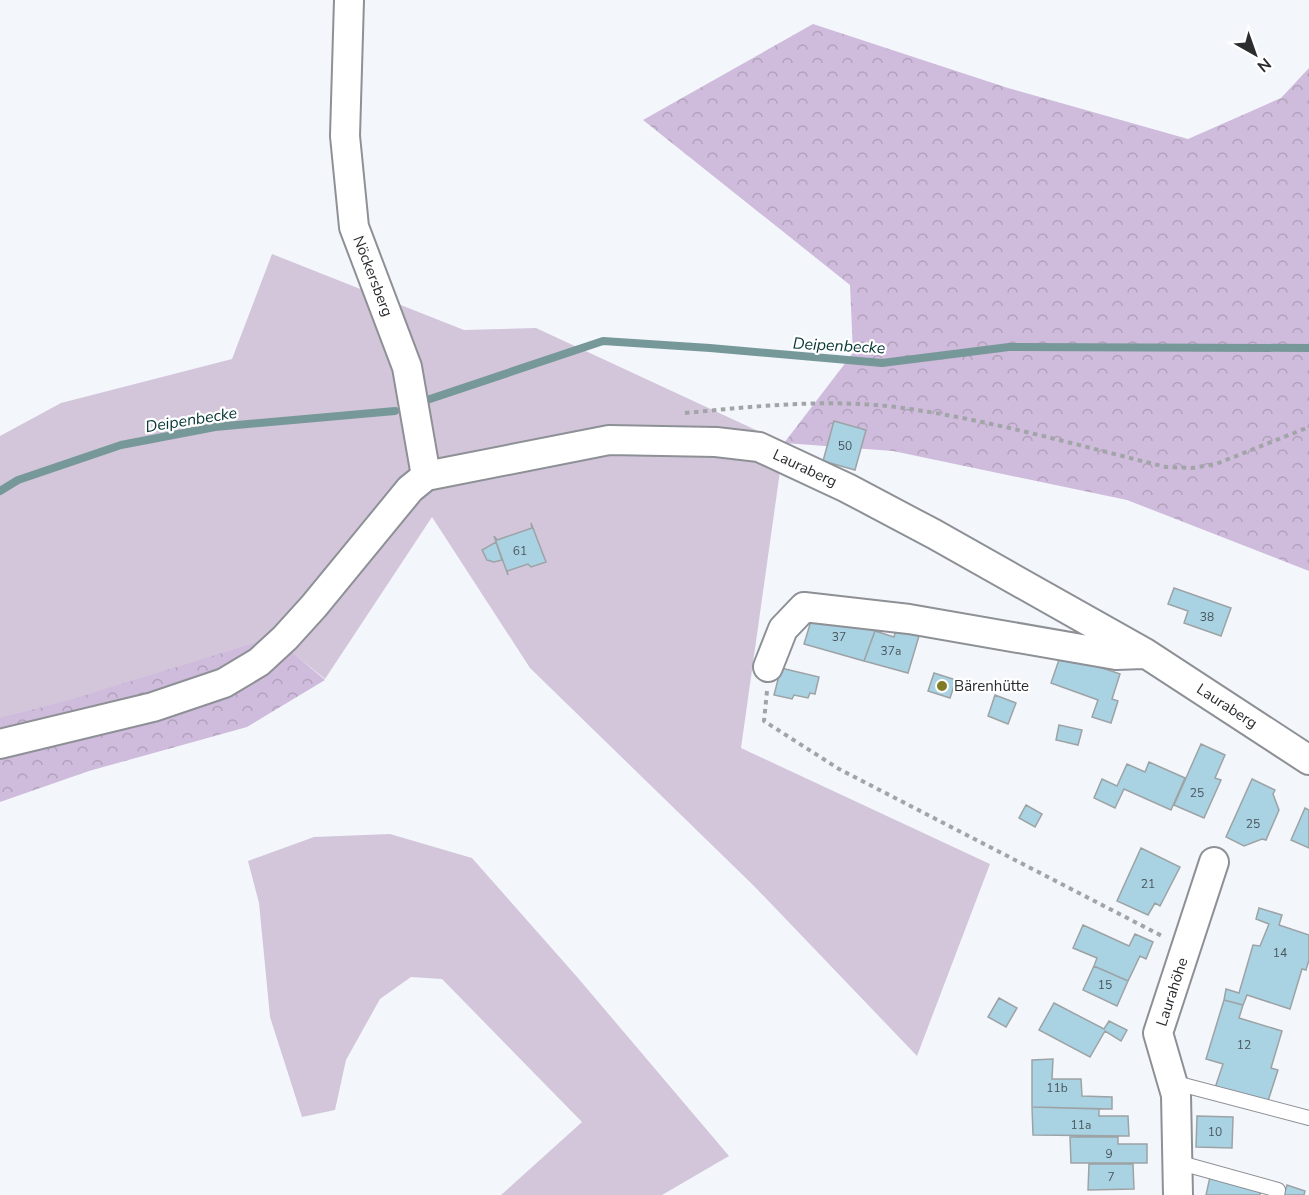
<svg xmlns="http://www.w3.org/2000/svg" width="1309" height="1195" font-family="'Nunito Sans',sans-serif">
<defs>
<pattern id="forest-crowns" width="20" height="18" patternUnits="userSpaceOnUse" patternTransform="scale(1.5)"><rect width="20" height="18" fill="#cfbbdb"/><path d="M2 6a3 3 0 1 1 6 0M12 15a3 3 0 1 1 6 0" fill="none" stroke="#b2a1bc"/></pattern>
</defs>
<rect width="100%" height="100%" fill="#f3f7fc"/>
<path fill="#d3c6db" d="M272 254 464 330 536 328 784 443 741 748 990 864 917 1056 754 886 530 668 432 517 325 679 274 638 0 722V436L61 403 232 359Z
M390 834 472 858 578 978 729 1156 662 1195H501L582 1122 442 979 411 977 380 999 346 1060 335 1110 302 1117 270 1017 259 903 248 861 314 837Z"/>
<path fill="url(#forest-crowns)" d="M813 24 1008 88 1188 139 1281 98 1309 68V571L1127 500 893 451 784 443 853 353 850 285 643 120Z
M274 637 325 680 247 727 89 771 0 802V718L66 701Z"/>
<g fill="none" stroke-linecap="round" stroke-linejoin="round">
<path stroke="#779899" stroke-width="8" d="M421 402 603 341 710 348 882 363 1009 347 1309 348
M0 491 18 480 121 445 215 427 395 411"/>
</g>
<path fill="#a9d2e3" stroke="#9da3a5" stroke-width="1.5" d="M834 421 866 430 855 470 823 461Z
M531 523 546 562 531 567 528 564 507 571 508 575 494 536 497 540 532 528Z
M496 542 502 560 494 562 487 560 482 550Z
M1174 588 1231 608 1221 636 1184 623 1188 611 1168 604Z
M820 616 875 631 864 661 804 644 811 621 818 623Z
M896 629 919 636 908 673 864 661 875 631 894 637Z
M1061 654 1120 674 1112 699 1118 701 1111 723 1092 717 1098 700 1051 683Z
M781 668 819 677 815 694 810 693 808 698 794 695 792 699 774 695Z
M934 673 956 680 950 698 928 691Z
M995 695 1016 703 1008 724 988 716Z
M1059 725 1082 730 1078 745 1056 740Z
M1201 744 1225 755 1215 778 1221 780 1204 818 1174 805Z
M1149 762 1185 778 1171 810 1124 789 1115 808 1094 798 1102 779 1117 786 1127 764 1145 772Z
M1252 779 1275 790 1273 794 1279 810 1266 840 1262 839 1244 846 1226 837Z
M1026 805 1042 814 1035 827 1019 818Z
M1305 808 1309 810V848L1291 840Z
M1141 848 1180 867 1160 906 1155 903 1148 915 1117 901Z
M1259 908 1282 915 1279 925 1309 935V960L1306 970 1302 969 1290 1009 1247 995 1243 1005 1224 1000 1226 989 1239 993 1253 945 1260 946 1269 924 1256 919Z
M1083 925 1129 946 1135 934 1153 942 1146 959 1140 956 1128 981 1094 966 1097 958 1073 948Z
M1094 966 1128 981 1117 1006 1083 990Z
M999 998 1017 1008 1006 1027 988 1017Z
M1224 1000 1243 1005 1239 1018 1282 1031 1271 1068 1278 1070 1267 1104 1215 1088 1223 1064 1206 1059Z
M1054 1003 1104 1029 1109 1021 1127 1030 1121 1041 1105 1031 1090 1057 1039 1030Z
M1053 1059 1052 1079H1081L1082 1096 1112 1097V1109L1032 1107V1060Z
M1032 1107 1099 1109V1116H1128L1129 1136 1033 1135Z
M1197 1116 1233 1117 1232 1148 1196 1147Z
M1070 1137H1118V1144H1147V1163H1071Z
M1089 1164H1133L1134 1189 1088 1190Z
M1210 1177 1261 1190 1260 1195H1206Z
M1287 1185 1305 1191 1304 1195H1284Z"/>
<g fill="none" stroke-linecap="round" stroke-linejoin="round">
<defs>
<path id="service" d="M1172 1082 1309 1118
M1177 1162 1278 1190 1277 1195"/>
<path id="minor" d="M349 0 345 136 354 227 407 367 426 476
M768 667 783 629 804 607 909 619 1116 655 1143 654
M0 744 153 707 224 683 259 662 285 638 314 606 410 489 426 476 609 440 716 442 759 447 847 488 934 534 1145 653 1309 760
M1178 1195 1176 1095 1158 1033 1214 862"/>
</defs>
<use href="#service" stroke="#8d9095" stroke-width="16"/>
<use href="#minor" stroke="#8d9095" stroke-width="32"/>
<path stroke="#a2a5a8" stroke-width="4" stroke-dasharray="4.5 4.5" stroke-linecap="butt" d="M685 413C758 406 831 398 903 408 991 420 1080 446 1166 467L1192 468 1216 464 1309 427
M767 691 764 721 839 769 1164 937"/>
<use href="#service" stroke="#fff" stroke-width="14"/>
<use href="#minor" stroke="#fff" stroke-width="28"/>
</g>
<circle fill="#7f7c23" stroke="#fff" stroke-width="2" cx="942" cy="686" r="6"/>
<g text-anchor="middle" stroke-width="4.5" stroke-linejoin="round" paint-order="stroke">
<g font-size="12" fill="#4a565b">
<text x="845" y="450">50</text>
<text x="520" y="555">61</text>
<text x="1207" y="621">38</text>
<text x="839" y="641">37</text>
<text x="891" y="655">37a</text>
<text x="1197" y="797">25</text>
<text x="1253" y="828">25</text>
<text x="1148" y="888">21</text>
<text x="1280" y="957">14</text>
<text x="1105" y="989">15</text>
<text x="1244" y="1049">12</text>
<text x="1057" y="1092">11b</text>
<text x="1081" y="1129">11a</text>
<text x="1215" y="1136">10</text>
<text x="1109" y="1158">9</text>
<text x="1111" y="1181">7</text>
</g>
<g font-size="15" fill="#2a2c2e" stroke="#fff">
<text transform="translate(373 276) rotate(69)" y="5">Nöckersberg</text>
<text transform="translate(805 468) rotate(25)" y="5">Lauraberg</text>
<text transform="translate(1227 706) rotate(33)" y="5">Lauraberg</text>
<text transform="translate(1172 992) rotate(-72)" y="5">Laurahöhe</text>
</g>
<g font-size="15" fill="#2a2c2e" stroke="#fff" text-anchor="start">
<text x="954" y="691">Bärenhütte</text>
</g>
<g font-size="16" font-style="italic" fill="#073636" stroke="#fff">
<text transform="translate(839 345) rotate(3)" y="6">Deipenbecke</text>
<text transform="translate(191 419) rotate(-9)" y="6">Deipenbecke</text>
</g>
</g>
<g transform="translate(1255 54) rotate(140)" stroke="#ffffff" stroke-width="4.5" paint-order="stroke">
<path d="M0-4.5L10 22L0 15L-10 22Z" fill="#2a2c2e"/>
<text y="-9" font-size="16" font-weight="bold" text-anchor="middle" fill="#2a2c2e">N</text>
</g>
</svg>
